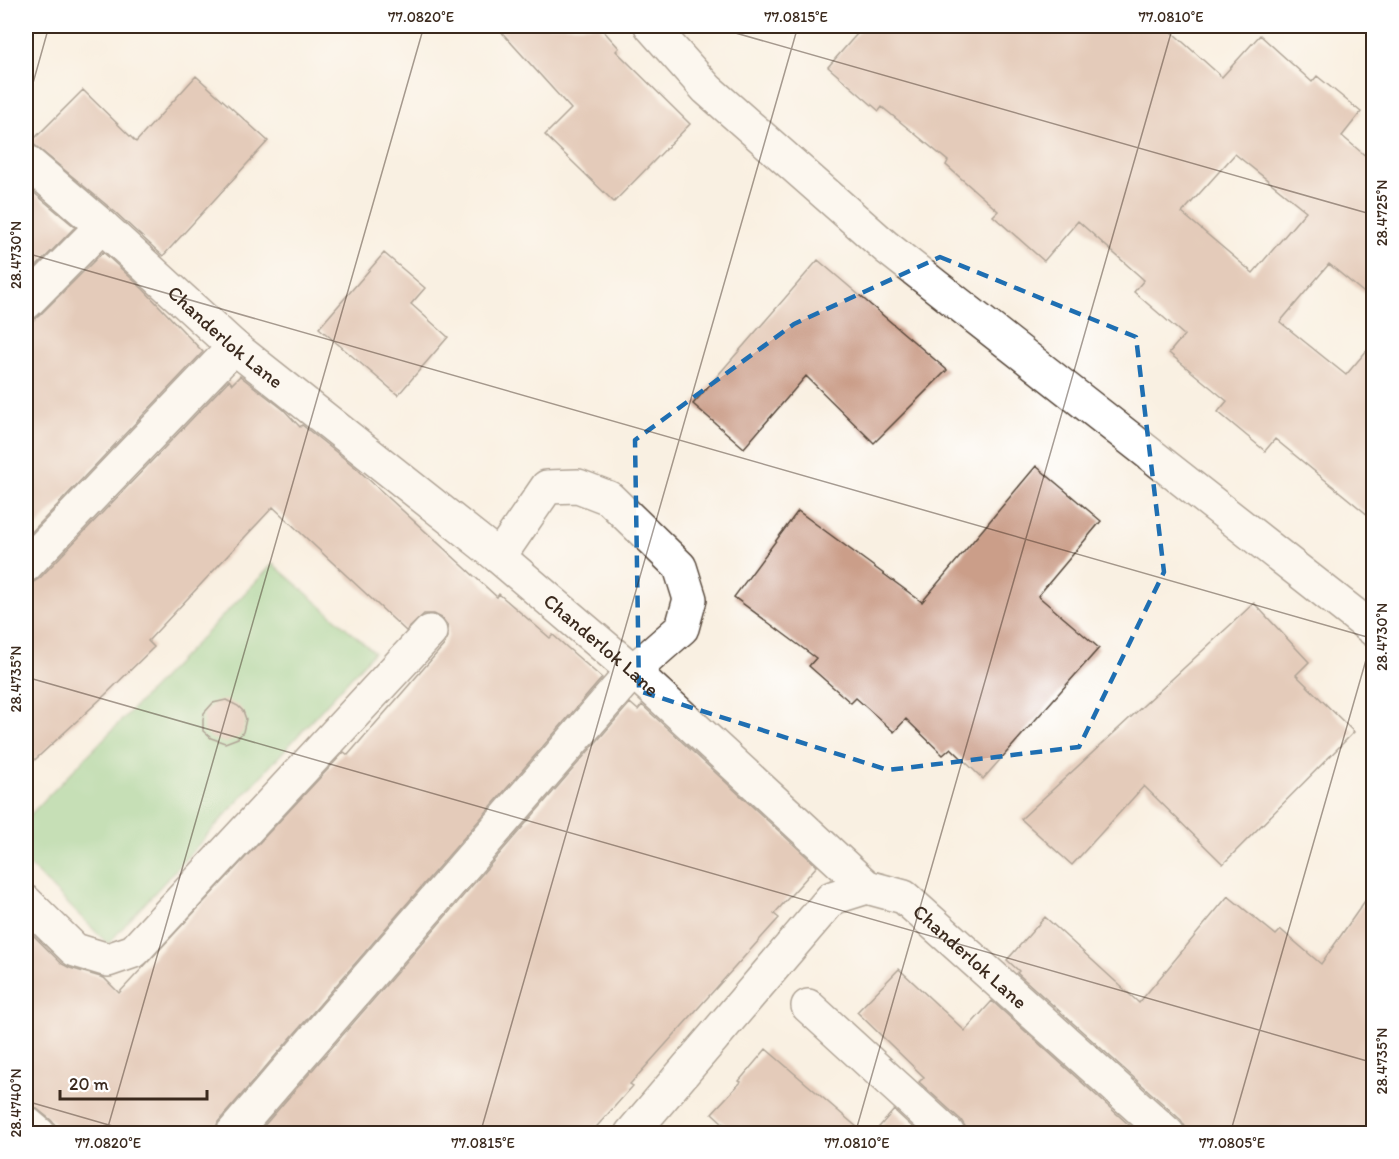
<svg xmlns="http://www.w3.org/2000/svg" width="1399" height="1159" font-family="Itim,sans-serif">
<rect width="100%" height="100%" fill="#fff"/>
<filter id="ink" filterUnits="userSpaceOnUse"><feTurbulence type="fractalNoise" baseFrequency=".0167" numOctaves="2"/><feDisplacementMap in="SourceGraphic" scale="12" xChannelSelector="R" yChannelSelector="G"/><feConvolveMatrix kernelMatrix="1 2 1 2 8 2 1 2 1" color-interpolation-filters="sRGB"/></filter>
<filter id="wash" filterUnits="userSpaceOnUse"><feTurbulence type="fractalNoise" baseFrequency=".008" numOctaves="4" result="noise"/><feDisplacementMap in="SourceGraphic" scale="24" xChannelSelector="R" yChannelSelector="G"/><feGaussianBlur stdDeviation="1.35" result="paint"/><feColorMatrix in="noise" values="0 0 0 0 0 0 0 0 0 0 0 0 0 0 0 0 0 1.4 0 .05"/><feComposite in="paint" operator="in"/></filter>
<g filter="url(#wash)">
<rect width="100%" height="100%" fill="#f9f0e2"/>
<path fill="#88ca82" stroke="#627a50" stroke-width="1.5" d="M273 564 374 652 108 944 26 862V819Z"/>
<g id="blocks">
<path fill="#cb9e89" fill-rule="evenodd" d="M496 26H599L619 48 616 51 690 124 614 202 545 135 571 109Z
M864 26H1165L1222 77 1260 35 1312 82 1317 76 1361 112 1342 136 1374 163V301L1329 264 1280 322 1346 375 1374 342V520L1275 439 1265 451 1218 412 1227 401 1169 353 1184 335 1134 292 1144 280 1078 221 1044 261 993 216 998 211 946 165 948 161 882 107 879 111 828 67ZM1235 154 1306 211 1253 273 1182 213Z
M196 76 268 141 163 256 115 212 31 142 83 90 136 142Z
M33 192 75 227 26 277V200Z
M103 252 144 290 203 352 26 538V321H32L39 316Z
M384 253 425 288 411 304 448 337 398 395 319 328Z
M818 260 947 370 874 443 806 376 744 448 693 404Z
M240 376 284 410 300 427 302 425 355 467 497 597 499 594 550 638 553 635 602 678 218 1122 214 1134H63L51 1120 26 1100V928L62 964 70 968 104 978 119 993 344 752 348 755 444 645 448 637V626L442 618 434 614H424L406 631 273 507 148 641 154 647 105 695 26 768V583H32L40 578 229 380 232 384Z
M1036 466 1101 521 1038 596 1099 648 983 779 951 748 943 755 906 719 894 732 856 698 851 703 809 666 816 658 734 597 798 511 922 602Z
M1254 603 1309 662 1296 675 1354 732 1223 864 1144 786 1072 865 1021 819Z
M226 700 238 706 243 711 246 719 243 732 238 738 225 743 211 738 203 731V720L204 713 213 703Z
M630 703 638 710 642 705 817 866 774 914 779 918 630 1084 633 1086 590 1134H257Z
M1374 888V1134H1186V1128L1181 1120 1017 973 1019 971 1007 960 1045 917 1139 1003 1228 896 1276 935 1281 930 1321 964Z
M899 969 965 1031 992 1001 1139 1134H966V1128L961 1120 919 1082 924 1077 857 1012Z
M766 1049 865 1134H735L712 1113 741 1082 739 1081Z
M894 1110 920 1134H873Z"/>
</g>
</g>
<g filter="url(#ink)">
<use href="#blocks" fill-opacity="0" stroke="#58483b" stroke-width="1.5"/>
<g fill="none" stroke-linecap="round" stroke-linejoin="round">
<defs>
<g id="minor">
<path id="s1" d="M26 161 102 226 234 347 499 557 633 671 867 887"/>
<path d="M26 303 102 226"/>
<path d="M26 565 234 347"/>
<path d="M26 902 75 950 108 960 134 951 430 632"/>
<path d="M808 1006 948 1134"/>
<path d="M26 1123 39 1134"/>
<path d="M232 1134 633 671 682 628 690 599 680 567 609 498 578 486 547 487 499 557"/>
</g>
<g id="tertiary">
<path d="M651 26 707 89 886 247 1374 630"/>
<path id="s2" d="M631 1134 832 898 867 887 904 897 1168 1134"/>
</g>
</defs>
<use href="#minor" stroke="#58483b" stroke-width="36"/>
<use href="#tertiary" stroke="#58483b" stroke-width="36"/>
<use href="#minor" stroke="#fff" stroke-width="33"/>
<use href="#tertiary" stroke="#fff" stroke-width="33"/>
</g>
</g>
<path d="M0 0H1399V1159H0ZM940 257 1136 337 1164 572 1079 747 888 770 639 691 635 440 794 324Z" fill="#f9f0e2" fill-opacity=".55" fill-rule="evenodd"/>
<path fill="none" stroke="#1f6fb2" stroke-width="4.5" stroke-dasharray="12 8" stroke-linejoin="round" d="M940 257 1136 337 1164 572 1079 747 888 770 639 691 635 440 794 324Z"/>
<path fill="none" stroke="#3b2a1e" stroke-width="1.5" stroke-opacity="0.45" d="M711 26 1374 215M26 108 49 26M26 253 1374 639M26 677 1374 1063M26 1101 140 1134M106 1134 424 26M480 1134 798 26M855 1134 1173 26M1230 1134 1374 632"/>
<g text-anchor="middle" stroke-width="4.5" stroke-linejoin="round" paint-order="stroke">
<g font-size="20" fill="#3b2a1e" stroke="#fff">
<text dy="7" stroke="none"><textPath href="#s1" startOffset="266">Chanderlok Lane</textPath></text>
<text dy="7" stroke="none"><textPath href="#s1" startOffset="752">Chanderlok Lane</textPath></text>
<text dy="7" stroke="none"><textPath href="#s2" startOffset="474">Chanderlok Lane</textPath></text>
</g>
</g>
<rect width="1399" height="1159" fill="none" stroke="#fff" stroke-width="66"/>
<path d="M60 1090v9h147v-9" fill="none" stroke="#3b2a1e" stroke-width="3"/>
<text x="69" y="1090" font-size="18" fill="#3b2a1e" stroke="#ffffff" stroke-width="4.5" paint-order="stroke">20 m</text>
<rect x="33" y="33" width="1333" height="1093" fill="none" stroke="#3b2a1e" stroke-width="2"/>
<g font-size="15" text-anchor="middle" fill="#3b2a1e">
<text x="421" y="22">77.0820°E</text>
<text x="796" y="22">77.0815°E</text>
<text x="1171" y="22">77.0810°E</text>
<text transform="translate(1382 213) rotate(-90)" y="5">28.4725°N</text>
<text transform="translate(16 255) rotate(-90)" y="5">28.4730°N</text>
<text transform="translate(1382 637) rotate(-90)" y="5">28.4730°N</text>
<text transform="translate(16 679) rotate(-90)" y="5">28.4735°N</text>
<text transform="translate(1382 1061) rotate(-90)" y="5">28.4735°N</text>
<text transform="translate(16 1103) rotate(-90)" y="5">28.4740°N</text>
<text x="108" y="1148">77.0820°E</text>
<text x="483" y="1148">77.0815°E</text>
<text x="857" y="1148">77.0810°E</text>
<text x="1232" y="1148">77.0805°E</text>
</g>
</svg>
